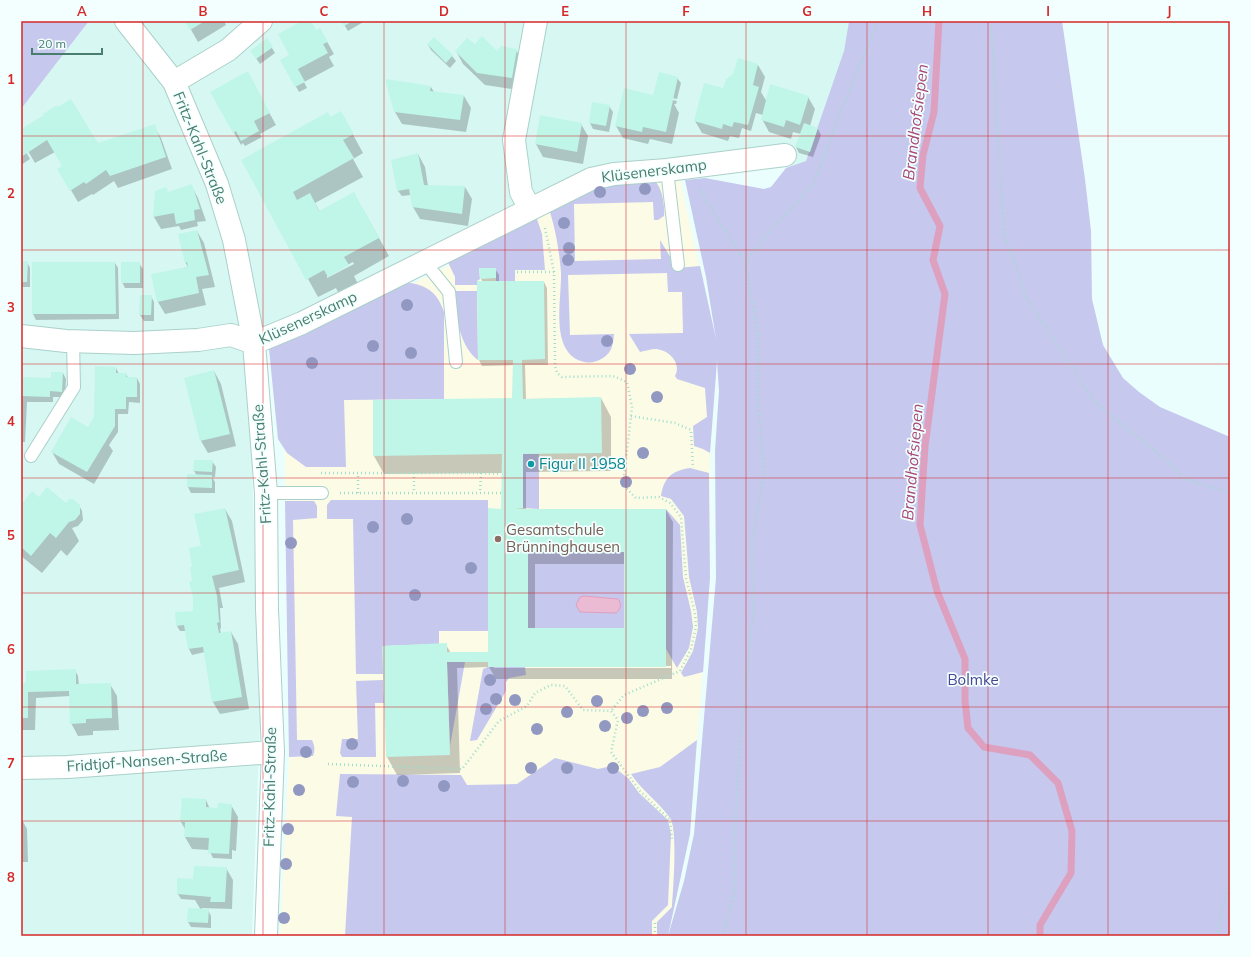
<svg xmlns="http://www.w3.org/2000/svg" width="1251" height="957" font-family="Mulish,sans-serif">
<rect width="100%" height="100%" fill="#eafefd"/>
<path fill="#d7f7f3" d="M89 21H849L841 70 815 159 788 167 785 151 592 173 248 337 260 723 252 936H21V109Z"/>
<path fill="#fbfbe6" d="M680 180 717 346 710 453V578L690 834 668 936H280L289 757 285 469 281 352 592 191Z"/>
<path fill="#c6c8ee" d="M21 21H89L21 109Z
M849 21H1062L1085 179 1091 231 1092 299 1103 345 1123 378 1139 392 1160 407 1230 437V936H668L684 881 694 834 716 578 715 451 719 391 717 361 710 453 703 449 694 446 693 426 707 417 705 388 677 379 675 376C682 363 669 350 656 349 651 349 645 351 640 352L629 334 683 333 682 292H668L667 273 568 275 570 335 614 334C613 345 612 352 603 358 595 363 587 364 578 360 550 346 562 298 561 272 559 250 556 231 549 209L597 187 655 181C662 188 665 205 664 216L658 220H654L653 202 574 204 575 261 661 259 660 240 677 268 700 266 716 339 706 277 685 180 705 178 764 189 771 187 786 168 806 161 844 51Z
M536 216 542 234 545 270H515V281H496V268L479 269 480 279 477 281V285H455V277L447 260Z
M410 283C429 286 438 294 444 312V399L344 400 346 467H306L287 453 278 439 269 349 397 284Z
M455 291H477L478 360C459 346 455 313 455 291Z
M523 454H539V509L523 508Z
M690 468 709 473 710 578 703 672 684 677 681 673 693 651 698 628 697 612 689 577 684 516 671 499 661 496C664 477 672 471 690 468Z
M331 500H488V631H439V644L384 646 383 674H356L353 519H327V505Z
M285 501H314L317 506V518L293 520 297 740H312C315 746 315 751 313 756L289 757Z
M666 509 680 525 683 577 691 611 693 627 689 648 677 668 666 649Z
M528 552H624V628H528Z
M447 662H465L450 746Z
M488 667H525L526 675 509 678 506 682V691L477 740 470 741 483 669Z
M383 680 384 703H375L376 757H342L340 753 342 739H358L356 681Z
M697 740 690 834 668 936H657V922L672 907C673 891 678 828 670 818 659 802 643 792 631 774L660 767Z
M555 758 598 769 612 766 628 778 639 793 668 820 671 834 668 905 652 921V936H345L352 817 336 816 340 774 461 775 467 785 517 784Z"/>
<path fill="#ebbbd3" stroke="#dea0bf" d="M584 596 618 599C622 604 621 609 616 613L580 612 576 605 580 597Z"/>
<path fill="#0003" fill-rule="evenodd" d="M186 21H224L226 25 198 42Z
M304 21H310L316 31 320 29 334 54 329 57 334 66 304 82 307 88 299 92 281 60 292 62Z
M342 21H365L348 31Z
M434 38 452 56 456 61 450 68 431 50 428 45Z
M475 46 497 52 516 50 523 62 519 90 485 85 463 64 456 51Z
M272 48 275 53 260 64 251 51Z
M758 65 765 77 761 92 767 102 808 97 815 109 810 126 818 129 821 135 813 157 799 153 796 147 801 134 793 132 791 139 769 132 762 119 763 115 756 113 751 131 742 128 739 138 730 136 728 141 702 133 695 121 724 89Z
M677 78 681 83 677 99 658 95V97L677 101 676 104H674L679 113 672 144 650 139 648 144 623 138 616 126Z
M254 85 276 125 260 134 262 137 245 146 243 143 241 145 211 92Z
M431 87 434 92 464 96 471 108 466 132 402 124 395 112Z
M609 106 613 112 609 132 593 129 590 123Z
M541 117 581 124 588 136 583 164 543 157 536 144Z
M330 118 351 131 363 153 353 159 363 177 315 203 320 212 364 211 389 256 354 276 358 284 339 294 336 288 318 297 242 160ZM353 262 354 264 327 278V276Z
M154 126 161 138 172 169 118 188 114 181 93 195 92 194 78 202 59 170 63 167 55 152 35 163 21 139V131L98 144Z
M21 143 30 159 21 165Z
M418 154 425 167 428 186 465 187 472 199 468 226 420 219 413 207 411 195 402 196 398 191Z
M191 185 198 198 206 221 197 222 198 226 181 230 179 226 161 229 154 217 155 198Z
M197 231 204 243 215 287 202 289 206 305 165 314 158 302 152 275 188 267 185 262Z
M21 262H27L30 268V287H21Z
M115 263 118 268 119 319 36 320 33 314Z
M139 263 143 269V288H125L122 282Z
M495 269 499 275V282H544L547 288 548 365H525L526 399 601 398 611 417V471L526 472V510H666L673 522 672 679H496L489 667 457 668 460 773 397 775 387 757 446 645 451 653H489L503 510V473L384 474 374 456V401L514 399V365L482 366 479 360 483 282 481 279ZM535 564H625V629H535ZM494 666H671V668H494Z
M151 296 154 302V321H144L140 315Z
M116 368 119 374H126L128 378H137L140 384V403L129 402 128 414H118V432L109 445 113 451 94 484 59 464 52 452 91 430Z
M214 371 221 384 236 446 208 453 201 441Z
M63 373 66 379 65 397H53V402H27L25 442H21V379H52Z
M212 461 216 467 215 477H212L215 482V493H191L188 487V475L197 476 194 471Z
M39 498 65 504 79 505 82 511 83 520 78 526 72 528 79 541 67 556 61 550 42 573 21 556V506Z
M225 509 232 521 245 582 219 588 223 608H220L221 628 220 629 221 634 231 632 238 644 249 709 220 714 213 702 205 652 192 655 189 649 186 631H180L177 626 194 612 193 567 202 546Z
M75 670 78 676 79 685 110 684 117 696 119 730 93 731V735L78 736 71 723 70 696 36 698 35 730H21V685Z
M206 800 210 809H218L231 805 238 817 236 851 232 850V859L213 858 209 850 192 849 185 837V829L181 822Z
M21 818 27 829 28 862H21Z
M226 868 233 880 232 909 202 908V910H208L211 916V928L191 927 188 922 201 910 195 900 181 899 178 894 192 880Z"/>
<g fill="none" stroke-linecap="round" stroke-linejoin="round">
<path stroke="#dea0bf" stroke-width="7" d="M939 21 934 112 923 155 920 188 940 226 933 260 945 294 925 446 920 525 937 591 965 659V701L968 728 984 747 1030 755 1058 783 1072 831 1071 873 1040 925V936"/>
</g>
<path fill="#bff6e8" fill-rule="evenodd" d="M184 21H205L190 30Z
M302 21H311L316 30 320 28 328 42 323 44 328 53 298 69 305 82 295 87 280 60 289 55 278 34Z
M341 21H353L344 26Z
M482 36 497 51 501 46 517 49 512 78 477 73 455 51 467 38 475 44Z
M434 37 453 55 446 63 427 44Z
M267 38 273 47 256 59 250 51Z
M738 58 758 64 753 85 759 87 748 125 734 122 732 127 723 124 722 129 694 121 704 83 723 88 726 79 733 74Z
M248 71 270 113 254 121 259 131 241 141 236 131 233 133 210 92Z
M659 72 678 77 666 132 643 127 642 132 615 126 624 88 653 95Z
M386 79 431 86 430 91 464 95 460 120 394 112 386 83Z
M770 84 809 96 800 125 786 120 784 127 761 120Z
M71 99 98 143 155 124 166 157 110 176 106 170 86 184 84 182 70 191 57 169 62 166 47 140 21 157V129L44 115 43 114 57 105 58 107Z
M592 102 610 105 606 126 589 123Z
M341 111 354 134 343 140 354 158 293 192 297 200 310 193 319 211 354 192 379 238 344 257 349 265 328 277 324 270 306 280 241 160 328 112 330 117Z
M540 115 582 123 577 152 535 144Z
M804 123 818 128 810 152 795 147Z
M418 153 424 185 465 186 462 214 412 207 409 189 397 191 391 160Z
M192 184 200 209 194 210 195 220 176 224 174 213 153 217 155 191 166 187 168 192Z
M197 230 209 275 196 277 199 293 157 302 151 274 188 267 187 262 185 263 178 234Z
M21 261H28L27 282H21Z
M32 262H115L116 314H32Z
M121 262H140V283H121Z
M479 268H496V278L480 279Z
M477 281H544L545 359 522 360 523 399 601 397 602 453 523 454V508L515 509H666V667H488V662H447L450 755 386 757 382 646 447 643V652H488V508L501 509 502 454 373 456V400L512 398 513 360H478ZM528 552H624V628H528Z
M140 295H152L151 315H139Z
M95 366 116 367V373H127L126 377H137V397H126V409H115V426L87 472 51 452 71 417 88 427 94 417Z
M214 370 230 434 200 441 184 378Z
M51 372H63L62 392 50 391V397L21 396V377L51 378Z
M194 460H213L212 472 193 471Z
M187 474 212 475V488L187 487Z
M47 487 66 503 69 499H73L80 505V514L75 520 69 522 56 538 50 533 31 556 21 547V505L32 491 39 497Z
M225 508 239 570 212 576 217 596 219 621H221L217 623 219 633 231 631 242 697 212 702 203 647 188 649 184 625 176 626 175 612 193 611V597L189 582 192 581 190 567 192 566 189 548 201 546 194 514Z
M76 669V684L111 683 112 718 86 719V723L70 724 69 691 28 692V718H21V683H26V671Z
M182 798 206 799V807L217 808 218 803 232 804 229 854 208 853 209 838 184 837 185 822H180Z
M194 866 227 867 225 902H210L211 897 177 894V878L193 879Z
M188 908 209 909 208 923 187 922Z"/>
<g fill="none" stroke-linecap="round" stroke-linejoin="round">
<defs>
<path id="service" d="M667 170 678 265
M424 261 449 292 456 362
M31 456 74 387 73 342
M266 493H322"/>
<path id="minor" d="M126 21 174 82 217 184 234 240 254 343 266 493 267 609 273 752 266 936
M174 82 228 50 261 21
M530 209 521 192 514 140 536 21
M21 336 66 341 134 343 198 340 231 335 254 343 302 323 591 179 614 174 667 170 785 155
M21 768 68 767 273 752"/>
</defs>
<use href="#service" stroke="#aad1c9" stroke-width="14"/>
<use href="#minor" stroke="#aad1c9" stroke-width="24"/>
<path stroke="#a0ddcd" stroke-width="2.5" stroke-dasharray="1 3" stroke-linecap="butt" d="M991 21 1004 233 1026 297 1094 401 1171 464 1182 478 1230 493
M700 190 745 262
M545 228 554 272 555 366 557 373 562 377 613 376 627 382 632 407 623 485 636 498 659 497 670 503 681 517 686 578 695 613 696 627 691 649 680 671 624 695 611 711
M517 272H554
M631 416 675 423 691 430 693 468
M321 473H481L480 493
M414 473V493
M481 473 501 474
M340 493H501
M358 493V473
M328 764 462 769 499 721 527 706 535 693 551 685 565 686 583 710 611 711 618 720 611 752 640 791 670 820 672 839
M655 936V921
M723 936 735 889V832L739 754 753 614 752 540 764 473 758 406V335L745 262 770 231 814 183 838 118 878 21
M1216 936 1230 877"/>
<use href="#service" stroke="#fff" stroke-width="12"/>
<use href="#minor" stroke="#fff" stroke-width="22"/>
</g>
<g fill="#9198c1">
<circle cx="645" cy="189" r="6"/>
<circle cx="600" cy="192" r="6"/>
<circle cx="564" cy="223" r="6"/>
<circle cx="569" cy="248" r="6"/>
<circle cx="568" cy="260" r="6"/>
<circle cx="407" cy="305" r="6"/>
<circle cx="607" cy="341" r="6"/>
<circle cx="373" cy="346" r="6"/>
<circle cx="411" cy="353" r="6"/>
<circle cx="312" cy="363" r="6"/>
<circle cx="630" cy="369" r="6"/>
<circle cx="657" cy="397" r="6"/>
<circle cx="643" cy="453" r="6"/>
<circle cx="626" cy="482" r="6"/>
<circle cx="407" cy="519" r="6"/>
<circle cx="373" cy="527" r="6"/>
<circle cx="291" cy="543" r="6"/>
<circle cx="471" cy="568" r="6"/>
<circle cx="415" cy="595" r="6"/>
<circle cx="490" cy="680" r="6"/>
<circle cx="496" cy="699" r="6"/>
<circle cx="515" cy="700" r="6"/>
<circle cx="597" cy="701" r="6"/>
<circle cx="667" cy="708" r="6"/>
<circle cx="486" cy="709" r="6"/>
<circle cx="643" cy="711" r="6"/>
<circle cx="567" cy="712" r="6"/>
<circle cx="627" cy="718" r="6"/>
<circle cx="605" cy="726" r="6"/>
<circle cx="537" cy="729" r="6"/>
<circle cx="352" cy="744" r="6"/>
<circle cx="306" cy="752" r="6"/>
<circle cx="531" cy="768" r="6"/>
<circle cx="567" cy="768" r="6"/>
<circle cx="613" cy="768" r="6"/>
<circle cx="403" cy="781" r="6"/>
<circle cx="353" cy="782" r="6"/>
<circle cx="444" cy="786" r="6"/>
<circle cx="299" cy="790" r="6"/>
<circle cx="288" cy="829" r="6"/>
<circle cx="286" cy="864" r="6"/>
<circle cx="284" cy="918" r="6"/>
</g>
<path fill="none" stroke="#d62828" stroke-width="1" stroke-opacity="0.55" d="M143 21V936M263 21V936M384 21V936M505 21V936M626 21V936M746 21V936M867 21V936M988 21V936M1108 21V936M21 136H1230M21 250H1230M21 364H1230M21 478H1230M21 593H1230M21 707H1230M21 821H1230"/>
<circle fill="#0f9aa8" stroke="#f2fffe" stroke-width="1.5" cx="531" cy="464" r="4"/>
<circle fill="#8d6e63" stroke="#f2fffe" stroke-width="1.5" cx="498" cy="539" r="4"/>
<g text-anchor="middle" stroke-width="3.5" stroke-linejoin="round" paint-order="stroke">
<g font-size="15" fill="#497d6e" stroke="#f2fffe">
<text transform="translate(200 148) rotate(68)" y="5">Fritz-Kahl-Straße</text>
<text transform="translate(654 171) rotate(-7)" y="5">Klüsenerskamp</text>
<text transform="translate(308 318) rotate(-25)" y="5">Klüsenerskamp</text>
<text transform="translate(262 464) rotate(-94)" y="5">Fritz-Kahl-Straße</text>
<text transform="translate(147 761) rotate(-4)" y="5">Fridtjof-Nansen-Straße</text>
<text transform="translate(270 787) rotate(-89)" y="5">Fritz-Kahl-Straße</text>
</g>
<g font-size="15" fill="#0d838f" stroke="#f2fffe" text-anchor="start">
<text x="539" y="469">Figur II 1958</text>
</g>
<g font-size="15" fill="#785e54" stroke="#f2fffe" text-anchor="start">
<text x="506" y="535">Gesamtschule<tspan x="506" dy="17">Brünninghausen</tspan></text>
</g>
<g font-size="15" fill="#494590" stroke="#f2fffe">
<text x="973" y="685">Bolmke</text>
</g>
<g font-size="16" font-style="italic" fill="#a94877" stroke="#f2fffe">
<text transform="translate(915 122) rotate(-83)" y="6">Brandhofsiepen</text>
<text transform="translate(912 462) rotate(-85)" y="6">Brandhofsiepen</text>
</g>
</g>
<rect width="1251" height="957" fill="none" stroke="#f2fffe" stroke-width="44"/>
<path d="M32 48v6h70v-6" fill="none" stroke="#497d6e" stroke-width="2"/>
<text x="38" y="48" font-size="12" fill="#497d6e" stroke="#f2fffe" stroke-width="3" paint-order="stroke">20 m</text>
<rect x="22" y="22" width="1207" height="913" fill="none" stroke="#d62828" stroke-width="1.5"/>
<g font-size="13" text-anchor="middle" font-weight="bold" fill="#d62828">
<text x="82" y="16">A</text>
<text x="203" y="16">B</text>
<text x="324" y="16">C</text>
<text x="444" y="16">D</text>
<text x="565" y="16">E</text>
<text x="686" y="16">F</text>
<text x="807" y="16">G</text>
<text x="927" y="16">H</text>
<text x="1048" y="16">I</text>
<text x="1169" y="16">J</text>
<text x="11" y="84">1</text>
<text x="11" y="198">2</text>
<text x="11" y="312">3</text>
<text x="11" y="426">4</text>
<text x="11" y="540">5</text>
<text x="11" y="654">6</text>
<text x="11" y="768">7</text>
<text x="11" y="882">8</text>
</g>
</svg>
